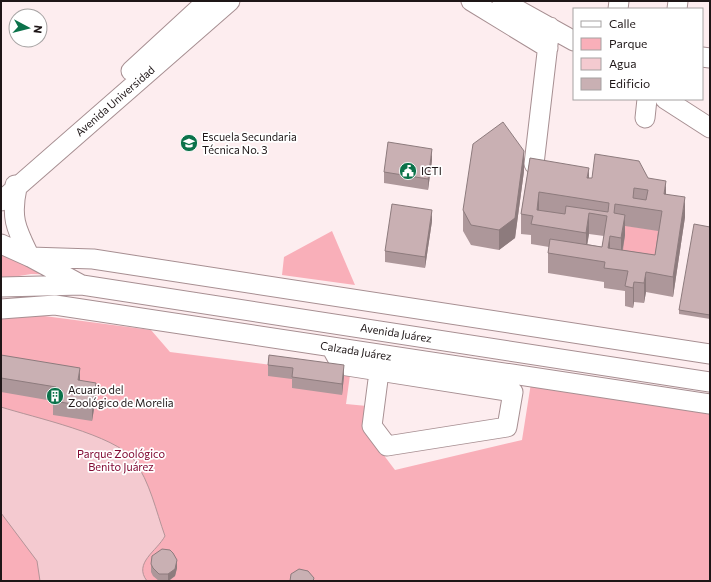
<svg xmlns="http://www.w3.org/2000/svg" width="711" height="582" font-family="Commissioner,sans-serif">
<rect width="100%" height="100%" fill="#fdedef"/>
<path fill="#f9afb9" d="M615 224 662 231 655 275 610 256Z
M332 231 355 285 282 275 284 257Z
M1 246 70 275 31 274 1 279Z
M29 314 151 330 170 352 350 375 346 404 367 406 364 429 395 470 522 440 531 383 710 411V581H1V317Z"/>
<path fill="#f4cad0" stroke="#b49498" d="M1 407C32 417 116 435 134 460 150 482 156 511 165 536 157 551 133 563 147 581H40L37 561 1 513Z"/>
<g fill="none" stroke-linecap="round" stroke-linejoin="round">
<defs>
<path id="minor" d="M471 1 548 48
M502 1 574 41
M618 9 619 1
M677 9 678 1
M702 57 710 58
M131 71 207 1
M665 99 710 128
M645 118 647 99
M534 164 550 27
M15 185 17 188C10 219 17 230 30 257
M1 201 230 1
M1 244 30 257 80 284
M30 257 93 259 710 354
M1 287 82 285 710 382
M1 309 55 305 710 404
M331 347 341 365 513 392 507 427 387 446 372 426 379 372"/>
</defs>
<use href="#minor" stroke="#a78f92" stroke-width="21"/>
<use href="#minor" stroke="#fff" stroke-width="19"/>
</g>
<path fill="#ad979a" fill-rule="evenodd" d="M530 158 589 178H648L666 194 685 217 673 297 646 292 644 303 634 302 633 308 625 306V291L604 288V282L548 273V253L549 247 531 244V235L521 234V214ZM625 226 658 231 655 255 623 250 625 235ZM589 234 604 236 602 247 587 244Z
M432 160 428 190 384 183V172Z
M524 171 515 238 499 250 471 245 463 231V210Z
M432 221 425 268 385 262V251Z
M710 227V319L679 314V310Z
M1 355 80 380 96 397 92 421 53 415V401L1 392Z
M269 355 344 376 342 395 292 388V379L268 376V365Z
M151 564 177 568 175 576 169 581H159L153 576 151 572Z"/>
<path fill="#8d7b7d" d="M432 149V160L428 190V179Z
M524 151V171L515 238 499 250V230Z
M589 168V188L587 178Z
M666 181V201L664 194Z
M539 192V212L537 210Z
M685 197V217L673 297V277Z
M432 210V221L425 268V257Z
M589 213V234L586 253V233Z
M625 215V235L621 258V238Z
M610 236V256L608 248Z
M646 272V292L644 303V283Z
M634 282V302L633 308V288Z
M344 365V376L342 395V384Z
M80 368V382L78 380Z
M96 383V397L92 421V407Z
M177 560V568L175 576 168 581V574Z"/>
<path fill="#c9b0b3" stroke="#8d7b7d" fill-rule="evenodd" d="M503 122 524 151 515 218 499 230 471 225 463 210 473 144Z
M388 142 432 149 428 179 384 172Z
M595 154 639 161 648 178 666 181 664 194 685 197 673 277 646 272 644 283 634 282 633 288 625 286 628 271 604 268 605 262 548 253 550 239 602 247 607 216 589 213 586 233 531 224 533 216 521 214 530 158 589 168 587 178H592ZM634 188 648 190 646 200 633 198ZM539 192 609 203 608 212 566 206 565 214 537 210ZM615 204 662 211 655 255 608 248 610 236 621 238 625 215 614 213Z
M392 204 432 210 425 257 385 251Z
M694 224 710 227V315L679 310Z
M1 355 80 368 78 380 96 383 92 407 53 401 56 387 1 378Z
M269 355 344 365 342 384 292 377 293 368 268 365Z
M162 549 170 550 173 553 177 560 175 569 168 574H159L153 568 151 564 152 556Z
M299 569 308 571 314 578 313 581H290L291 574Z"/>
<defs>
<symbol id="school-disc" viewBox="-11 -11 22 22"><circle r="9.5" fill="#0b724a" stroke="#fff"/><path d="M0-5L7-2L0 1L-7-2ZM-4 1L0 2.5L4 1V4Q0 6-4 4Z" fill="#fff"/></symbol>
<symbol id="civic-disc" viewBox="-11 -11 22 22"><circle r="9.5" fill="#0b724a" stroke="#fff"/><path d="M-.6-6.5H3V-4.5H.6V-3L4-1V1h2V6H-6V1h2V-1L-.6-3ZM-1.2 2.5V6h2.4V2.5Z" fill="#fff"/></symbol>
<symbol id="building-disc" viewBox="-11 -11 22 22"><circle r="9.5" fill="#0b724a" stroke="#fff"/><path d="M-4-6H4V6H1V3H-1V6H-4ZM-2.5-4.3h1.7v1.8h-1.7ZM.8-4.3h1.7v1.8H.8ZM-2.5-1h1.7V.8h-1.7ZM.8-1h1.7V.8H.8Z" fill="#fff"/></symbol>
</defs>
<g fill-rule="evenodd">
<use href="#school-disc" x="179" y="133" width="20" height="20"/>
<use href="#civic-disc" x="398" y="161" width="20" height="20"/>
<use href="#building-disc" x="45" y="386" width="20" height="20"/>
</g>
<g text-anchor="middle" stroke-width="3.5" stroke-linejoin="round" paint-order="stroke">
<g font-size="11" fill="#1e1617" stroke="#fff">
<text transform="translate(115 101) rotate(-41)" y="4">Avenida Universidad</text>
<text transform="translate(396 333) rotate(9)" y="4">Avenida Juárez</text>
<text transform="translate(356 351) rotate(9)" y="4">Calzada Juárez</text>
</g>
<g font-size="11" fill="#1e1617" stroke="#fff" text-anchor="start">
<text x="202" y="141">Escuela Secundaria<tspan x="202" dy="13">Técnica No. 3</tspan></text>
<text x="421" y="175">ICTI</text>
<text x="68" y="394">Acuario del<tspan x="68" dy="13">Zoológico de Morelia</tspan></text>
</g>
<g font-size="11" fill="#810a33" stroke="#fff">
<text x="121" y="458">Parque Zoológico<tspan x="121" dy="13">Benito Juárez</tspan></text>
</g>
</g>
<rect width="711" height="582" fill="none" stroke="#1e1617" stroke-width="4"/>
<rect x="573" y="8" width="130" height="92" fill="#ffffff" stroke="#a5a2a2"/>
<rect x="581" y="21" width="20" height="6" fill="#ffffff" stroke="#a5a2a2"/>
<text x="609" y="28" font-size="12" fill="#1e1617">Calle</text>
<rect x="581" y="38" width="20" height="12" fill="#f9afb9" stroke="#a5a2a2"/>
<text x="609" y="48" font-size="12" fill="#1e1617">Parque</text>
<rect x="581" y="58" width="20" height="12" fill="#f4cad0" stroke="#a5a2a2"/>
<text x="609" y="68" font-size="12" fill="#1e1617">Agua</text>
<rect x="581" y="78" width="20" height="12" fill="#c9b0b3" stroke="#a5a2a2"/>
<text x="609" y="88" font-size="12" fill="#1e1617">Edificio</text>
<g transform="translate(28 28) rotate(97)"><circle r="19" fill="#ffffff" stroke="#a5a2a2"/>
<path d="M0-3L7 15L0 10L-7 15Z" fill="#0b724a"/>
<text y="-6" font-size="11" font-weight="bold" text-anchor="middle" fill="#1e1617">N</text>
</g>
</svg>
